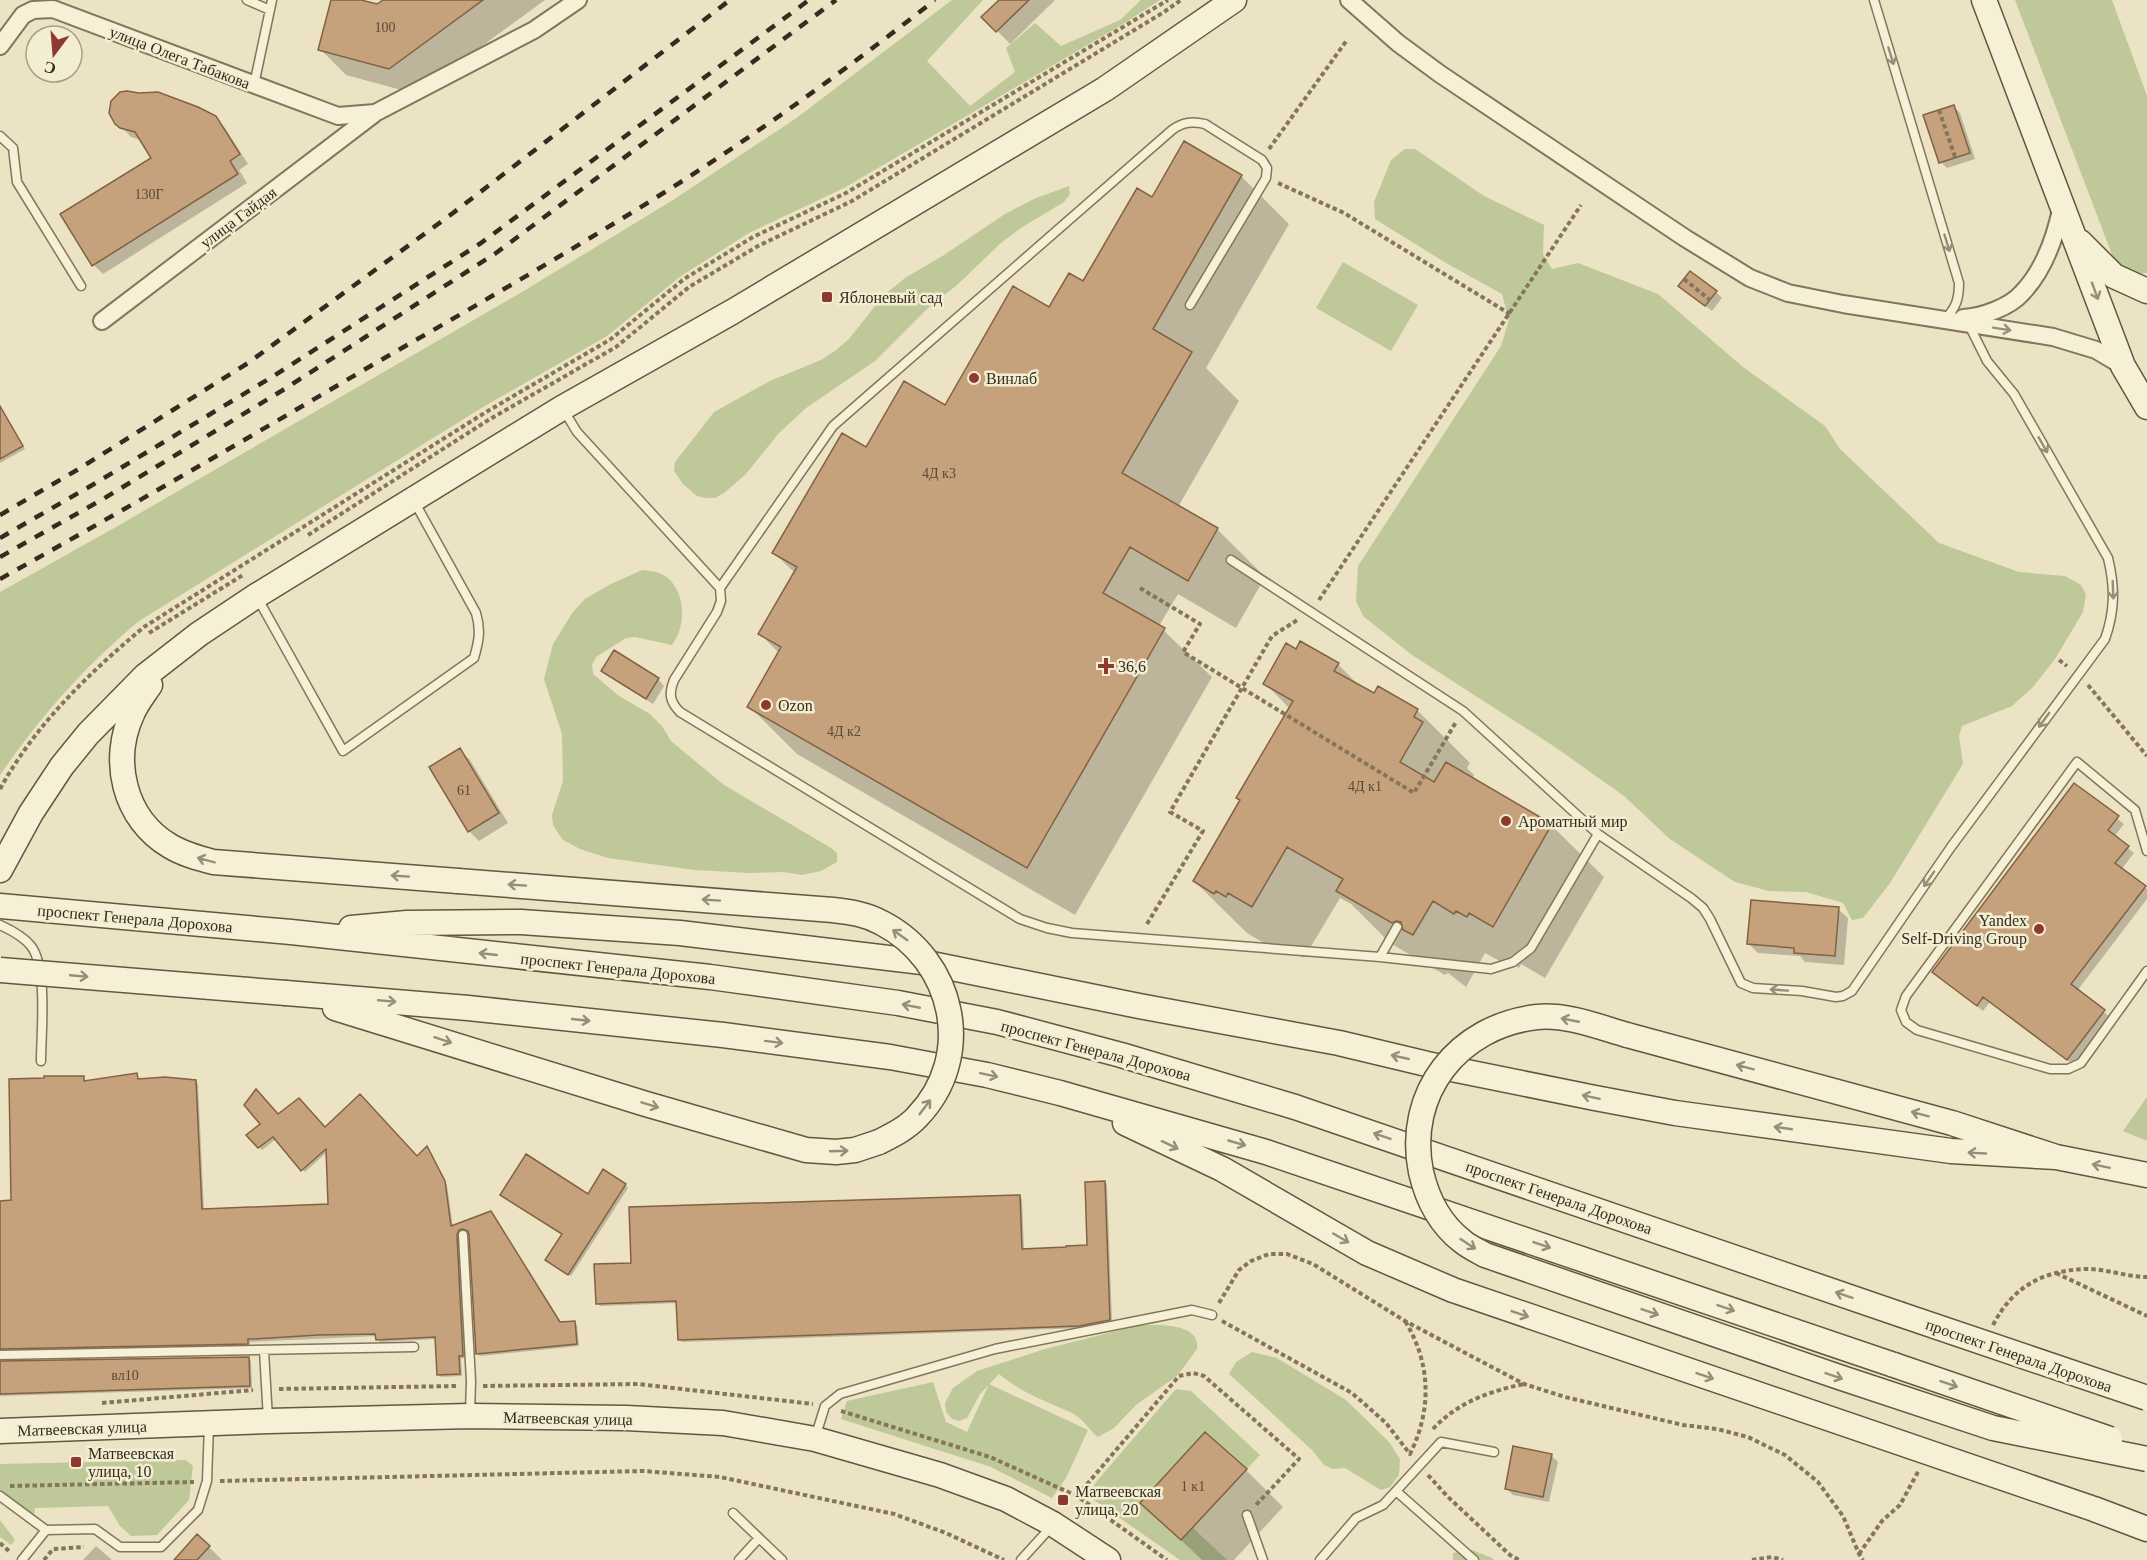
<svg xmlns="http://www.w3.org/2000/svg" width="2147" height="1560" font-family="Georgia,serif">
<rect width="100%" height="100%" fill="#ebe3c3"/>
<path fill="#bec898" d="M952 0H983L927 61 970 106 1015 72 1006 48 1035 23 1061 46 1120 20 1141 0H1160L1123 24 844 188 749 233 681 276 607 336 483 407 139 621C83 668 41 716 0 775V592L116 527 522 292 673 200 795 119Z
M2015 0H2112L2147 96V273L2137 274 2116 265Z
M1405 149H1415L1484 196 1544 225 1543 254 1552 269 1578 263 1658 294 1743 367 1825 426 1840 449 1939 543 2019 572 2065 576 2081 585 2086 594 2083 612 2055 659 2033 687 2012 706 1962 726 1959 736 1963 764 1890 883 1863 918 1852 920 1843 903 1806 892 1769 891 1735 882 1670 839 1624 796 1555 747 1412 655 1363 616 1356 601 1358 566 1501 346 1509 320 1502 294 1446 263 1375 219 1374 202 1391 160Z
M1069 186 1070 194 1064 202 1024 226 1002 242 957 285 928 308 875 361 806 408 779 433 745 475 724 493 715 498H706L697 496 683 484 674 471 675 462 714 412 770 381 821 360 835 351 849 339 883 296 905 278 944 255 1005 214 1036 198Z
M1343 262 1418 305 1391 351 1316 308Z
M642 570C651 571 662 572 669 579 686 596 686 626 672 645L635 637 626 638 596 657 592 665 593 674 619 696 650 714 662 726 671 741 724 785 831 848 837 853V862L821 871 802 875 783 872 750 873 695 870 608 858 580 849 563 840 558 833 553 825 552 815 563 781 562 734 544 679 553 644 573 612 585 599 609 585Z
M2147 1097V1141L2123 1131Z
M1140 1325C1157 1325 1201 1322 1197 1349L1178 1375 1136 1405 1114 1428 1098 1437C1088 1430 1084 1418 1070 1412 1043 1400 1022 1393 999 1374L980 1394 967 1418 959 1421 952 1419 946 1412 945 1403 953 1388 977 1371 1045 1349Z
M1252 1352 1277 1358 1346 1400 1389 1442 1400 1459 1399 1475 1390 1487 1381 1490 1345 1468 1333 1469 1324 1465 1312 1450 1229 1374 1236 1362Z
M933 1382 946 1422 967 1432 989 1384 1088 1430 1066 1478 1052 1498 991 1467 841 1419 847 1401Z
M1176 1389 1191 1391 1260 1455 1247 1469 1205 1432 1141 1503 1192 1527 1227 1560H1180L1094 1500 1092 1490 1096 1482Z
M186 1460 193 1466 189 1500 157 1535 131 1536 120 1526 108 1506 35 1508 34 1521 0 1492V1464Z
M0 1520 15 1540 11 1545 0 1537Z
M1472 1550 1492 1558 1494 1560H1453V1553Z"/>
<path fill="#0003" d="M333 0H356L377 6 385 0H545L416 94 346 75 320 49Z
M1001 0H1055L1010 44 984 17Z
M1954 107 1960 113 1975 159 1947 168 1941 162Z
M215 117 225 128 248 164 239 170 247 183 103 274 94 265 153 158 141 140 131 137 113 118Z
M1241 176 1289 224 1206 368 1239 401 1178 507 1217 529 1265 577 1236 628 1178 594 1159 626 1212 677 1075 915 797 754 749 706 779 653 760 634 795 573 774 553 866 449 946 407 1050 309 1084 283 1152 199Z
M1687 292H1716L1722 298 1712 311Z
M0 406 25 449 0 463Z
M1297 651 1338 664 1361 688 1374 696 1379 688 1417 710 1470 763 1467 768 1474 775 1472 779 1551 825 1604 877 1545 978 1521 964 1519 968 1509 962 1507 965 1485 953 1466 987 1448 973 1445 975 1390 943 1351 904 1340 898 1304 958 1280 944 1279 948 1269 943 1267 945 1247 933 1194 881 1241 801 1290 709 1265 683Z
M603 671 658 679 664 686 653 704 609 677Z
M460 750 470 760 508 823 479 841 469 831Z
M2075 785 2124 824 2114 837 2134 853 2121 870 2147 889V899L2077 991 2110 1017 2074 1065 1990 1002 1983 1011 1934 972Z
M1838 909 1848 918 1844 965 1805 962 1800 956 1758 953 1748 943Z
M137 1074 140 1081H195L198 1084 204 1210 329 1206 327 1152 305 1172 276 1139 262 1150 248 1135 278 1116 417 1158 429 1151 447 1185 453 1227 493 1215 561 1323 574 1322 577 1325 579 1346 480 1356 477 1354 470 1232 467 1231 462 1232 459 1239 465 1358H461L462 1376 441 1377 438 1374 436 1339 380 1342 377 1336 250 1342V1346L0 1352V1202H12L83 1077 86 1082Z
M1104 1182 1107 1185 1112 1322 1083 1328 682 1342 679 1339 678 1303 600 1306 597 1303 633 1264 1020 1196 1022 1199 1024 1250 1089 1246Z
M625 1185 628 1188 571 1276 550 1263 563 1235 504 1197 588 1196Z
M248 1358 251 1361 252 1388 0 1396V1363Z
M1551 1455 1558 1462 1549 1502 1513 1495 1506 1488Z
M1246 1470 1283 1507 1234 1560H1202L1142 1503Z
M96 1546 112 1560H83Z
M209 1547 222 1560H176Z"/>
<path fill="#c6a27c" stroke="#816243" stroke-width="1.5" d="M331 0H361L377 4 383 0H483L389 69 318 50Z
M999 0H1029L996 32 981 17Z
M127 91 139 93 158 92 198 107 216 116 240 154 230 161 238 174 92 266 60 214 151 158 135 132 120 128 115 124 109 113 111 101 120 92Z
M1954 105 1970 153 1939 163 1923 115Z
M1184 141 1242 175 1153 329 1192 352 1122 473 1218 528 1188 581 1130 547 1103 593 1165 628 1027 868 747 707 781 647 758 634 797 567 772 553 842 433 866 447 904 381 945 405 1013 286 1049 307 1069 273 1083 281 1137 188 1152 197Z
M1690 271 1717 291 1705 306 1678 286Z
M0 406 23 446 0 459Z
M1300 641 1339 663 1334 671 1374 693 1378 686 1418 709 1414 717 1423 722 1400 762 1434 782 1446 762 1552 824 1493 927 1469 913 1467 917 1456 911 1454 914 1433 901 1413 935 1403 930 1401 922 1396 921 1392 923 1336 891 1343 879 1287 847 1252 907 1228 893 1226 897 1216 891 1214 894 1193 881 1240 800 1236 798 1293 701 1263 684 1286 643 1296 649Z
M614 650 659 678 646 699 601 671Z
M460 748 499 813 468 832 429 767Z
M2074 783 2119 816 2108 830 2129 846 2115 863 2146 886 2071 984 2105 1010 2067 1060 1983 997 1977 1006 1932 972Z
M1751 900 1839 907 1835 956 1794 953V948L1747 944Z
M137 1073 138 1079 165 1077 196 1080 202 1209 328 1204 326 1149 301 1171 273 1137 258 1148 246 1135 260 1124 244 1105 256 1089 278 1114 299 1098 325 1127 360 1094 417 1156 427 1146 445 1181 451 1226 491 1211 560 1322 575 1321 577 1344 476 1354 469 1235 468 1231 463 1229 459 1230 457 1235 463 1356H459L460 1374 437 1375 435 1337 376 1340 375 1334 318 1335 252 1339H248V1344L0 1349V1201L11 1200 9 1079 44 1078V1076H84V1081Z
M526 1154 588 1194 603 1169 626 1184 568 1275 545 1260 562 1234 500 1195Z
M1105 1181 1110 1320 1079 1326 678 1340 676 1301 596 1304 594 1264 631 1263 629 1207 1020 1195 1022 1249 1066 1247V1246L1087 1245 1085 1182Z
M249 1357 250 1386 0 1394V1361Z
M1205 1432 1247 1469 1181 1540 1140 1503Z
M1513 1446 1552 1454 1543 1497 1505 1489Z
M197 1534 210 1546 197 1560H174Z"/>
<g fill="none" stroke-linecap="round" stroke-linejoin="round">
<defs>
<path id="lane" d="M247 0 270 10
M1874 0 1959 283C1959 299 1956 308 1945 319
M254 85 272 0
M0 136 13 148 17 182 81 286
M1190 305 1266 178 1267 168 1262 160 1205 124C1192 121 1183 122 1172 130L833 426 720 588 721 601 717 612 674 680C669 693 669 701 680 712L1020 919 1047 928 1072 933 1380 957 1491 969 1513 962 1531 948 1598 834 1463 711 1231 560
M563 409 577 432 720 588
M258 599 343 751 474 658C479 641 481 630 476 613L414 501
M1598 834 1691 898 1703 908 1710 919 1741 983 1753 988 1802 991 1836 997 1843 996 1852 991 1951 847 2105 639C2115 611 2115 587 2108 558L2014 394 1987 361 1969 325
M2147 851 2135 810 2077 762 1906 996 1901 1010 1906 1022 1917 1030 2050 1069H2068L2081 1063 2147 971
M0 925C11 930 23 936 31 946 48 968 41 1033 41 1061
M1380 957 1397 927
M463 1235 471 1381 470 1413
M264 1351 268 1419
M0 1355 414 1347
M815 1438 825 1406 840 1394 995 1349 1192 1310 1212 1315
M1396 1491 1441 1442 1494 1452
M0 1496 46 1530 95 1529 120 1547H161L198 1510 207 1481 209 1425
M733 1513 782 1560
M1247 1515 1263 1560
M22 1560 46 1530
M739 1560 759 1538
M1021 1560 1051 1527
M1320 1560 1356 1518 1383 1505 1396 1491 1474 1560"/>
<path id="street" d="M1349 0 1398 43 1440 74 1685 238 1750 278 1788 293 1843 304 2053 337 2096 350 2123 366
M0 46 23 15 33 10 53 9 338 116 375 113 534 30 578 0
M1963 318C1982 317 2010 307 2022 293 2044 270 2056 235 2062 205
M102 321 374 114"/>
<path id="secondary" d="M1984 0 2123 366 2147 407
M2080 242 2114 276 2147 291
M150 685C144 694 137 703 133 712 110 760 124 819 170 846 183 854 198 858 213 862L458 881
M0 870 31 813 62 766 88 734 145 676 199 634 256 596 562 408 732 312 1105 89 1234 0
M0 906 291 932 710 977 898 1003 997 1022 1121 1055 1295 1107 1899 1314
M351 928 407 923 521 922 680 933 922 962 1139 1006 1339 1043 1427 1064 1595 1098 1675 1113 1951 1151 2056 1157
M286 993 468 1008 723 1035 890 1057 987 1075 1060 1093 1266 1152 1894 1365
M335 1008 646 1104 806 1150 836 1152 855 1150 879 1142
M1627 1035 1952 1123 2056 1157 2147 1175
M1125 1123 1222 1169 1367 1253 1453 1290 2094 1509 2147 1529
M0 1431 269 1421 470 1416 626 1418 723 1423 815 1439 940 1475 1006 1499 1053 1524 1108 1560"/>
</defs>
<use href="#lane" stroke="#84755b" stroke-width="11"/>
<use href="#street" stroke="#84755b" stroke-width="20"/>
<use href="#secondary" stroke="#65563f" stroke-width="27"/>
<path stroke="#84755b" stroke-width="4" stroke-dasharray="4.5 3" stroke-linecap="butt" d="M1939 110 1955 157
M1269 149 1347 40
M1278 183 1344 213 1510 314
M1684 279 1710 300
M308 535 490 419 616 347 689 287 758 246 852 201 1164 12 1181 0
M1140 588 1200 624 1183 652 1414 793 1456 722
M1319 600 1581 205
M149 633 243 575
M2059 660 2067 666
M2088 685 2147 756
M0 789C35 725 89 673 144 627L486 412 611 339 684 279 753 237 846 193 1168 0
M1147 924 1203 831 1170 812 1272 636 1299 619
M2056 1273 2147 1316
M1219 1303 1239 1270 1251 1261 1269 1254H1287L1313 1264 1405 1321 1524 1384 1565 1397 1683 1425 1717 1429 1748 1437 1785 1455 1818 1482 1843 1516 1859 1554 1863 1560
M1222 1321 1352 1393 1386 1423 1410 1454C1432 1410 1431 1363 1405 1321
M1993 1325C2013 1286 2044 1270 2087 1269 2107 1269 2127 1277 2147 1277
M483 1386 638 1384 813 1404
M279 1389 457 1386
M102 1403 253 1390
M841 1411 990 1457 1077 1496 1167 1560
M1433 1429C1458 1402 1490 1391 1524 1384
M1428 1475 1447 1496 1510 1555 1519 1560
M220 1481 643 1471 720 1477 894 1514 946 1533 1004 1560
M10 1486 194 1482
M1077 1496 1179 1376 1193 1373 1204 1376 1299 1459 1256 1505
M0 1543 11 1553
M1859 1554 1882 1521 1900 1505 1919 1470
M44 1560 53 1549 84 1547
M1752 1560 1772 1557 1783 1560"/>
<use href="#lane" stroke="#f6f0d6" stroke-width="8"/>
<use href="#street" stroke="#f6f0d6" stroke-width="16"/>
<use href="#secondary" stroke="#f6f0d6" stroke-width="24"/>
<path stroke="#352b1e" stroke-width="4.5" stroke-dasharray="10 10" stroke-linecap="butt" d="M0 515 77 470 248 363 453 213 730 0
M0 538 94 484 272 377 481 243 809 0
M0 557 103 499 283 390 496 253 836 0
M0 579C126 509 250 437 374 364 472 308 569 252 665 192 759 133 848 68 935 0"/>
<defs>
<path id="secondary-bridge" d="M458 881 833 910C850 912 866 914 882 923 954 960 976 1056 917 1117 907 1128 893 1135 879 1142
M0 970 286 993
M1627 1035C1599 1027 1567 1014 1537 1017 1458 1026 1405 1093 1421 1172 1427 1198 1440 1224 1462 1241 1469 1247 1478 1251 1485 1255L1839 1377 1993 1428 2147 1459
M1899 1314 2147 1398
M1894 1365 2110 1439"/>
</defs>
<use href="#secondary-bridge" stroke="#65563f" stroke-width="27" stroke-linecap="butt"/>
<use href="#secondary-bridge" stroke="#f6f0d6" stroke-width="24"/>
</g>
<defs><path id="oneway-shaft" d="M-6 0H5M1.5-3L5.5 0L1.5 3" fill="none" stroke-width="1.6" stroke-linecap="round" stroke-linejoin="round" transform="scale(1.5)"/></defs>
<g stroke="#968e7a">
<use href="#oneway-shaft" transform="translate(1891 56) rotate(73)"/>
<use href="#oneway-shaft" transform="translate(1947 243) rotate(73)"/>
<use href="#oneway-shaft" transform="translate(2095 291) rotate(70)"/>
<use href="#oneway-shaft" transform="translate(2002 329) rotate(9)"/>
<use href="#oneway-shaft" transform="translate(2043 445) rotate(60)"/>
<use href="#oneway-shaft" transform="translate(2113 590) rotate(88)"/>
<use href="#oneway-shaft" transform="translate(2044 720) rotate(126)"/>
<use href="#oneway-shaft" transform="translate(206 860) rotate(-165)"/>
<use href="#oneway-shaft" transform="translate(400 876) rotate(-176)"/>
<use href="#oneway-shaft" transform="translate(1929 879) rotate(125)"/>
<use href="#oneway-shaft" transform="translate(517 885) rotate(-176)"/>
<use href="#oneway-shaft" transform="translate(711 900) rotate(-176)"/>
<use href="#oneway-shaft" transform="translate(900 935) rotate(-145)"/>
<use href="#oneway-shaft" transform="translate(488 954) rotate(-174)"/>
<use href="#oneway-shaft" transform="translate(79 976) rotate(5)"/>
<use href="#oneway-shaft" transform="translate(1779 990) rotate(-176)"/>
<use href="#oneway-shaft" transform="translate(387 1001) rotate(5)"/>
<use href="#oneway-shaft" transform="translate(911 1006) rotate(-169)"/>
<use href="#oneway-shaft" transform="translate(581 1020) rotate(6)"/>
<use href="#oneway-shaft" transform="translate(1570 1020) rotate(-169)"/>
<use href="#oneway-shaft" transform="translate(443 1040) rotate(18)"/>
<use href="#oneway-shaft" transform="translate(774 1042) rotate(7)"/>
<use href="#oneway-shaft" transform="translate(1400 1057) rotate(-167)"/>
<use href="#oneway-shaft" transform="translate(1745 1067) rotate(-165)"/>
<use href="#oneway-shaft" transform="translate(989 1075) rotate(12)"/>
<use href="#oneway-shaft" transform="translate(1591 1097) rotate(-168)"/>
<use href="#oneway-shaft" transform="translate(650 1105) rotate(17)"/>
<use href="#oneway-shaft" transform="translate(925 1107) rotate(-53)"/>
<use href="#oneway-shaft" transform="translate(1920 1114) rotate(-165)"/>
<use href="#oneway-shaft" transform="translate(1783 1128) rotate(-172)"/>
<use href="#oneway-shaft" transform="translate(1382 1136) rotate(-161)"/>
<use href="#oneway-shaft" transform="translate(1237 1143) rotate(16)"/>
<use href="#oneway-shaft" transform="translate(1170 1145) rotate(25)"/>
<use href="#oneway-shaft" transform="translate(839 1151) rotate(-2)"/>
<use href="#oneway-shaft" transform="translate(1977 1153) rotate(-177)"/>
<use href="#oneway-shaft" transform="translate(2101 1166) rotate(-168)"/>
<use href="#oneway-shaft" transform="translate(1341 1238) rotate(30)"/>
<use href="#oneway-shaft" transform="translate(1468 1244) rotate(33)"/>
<use href="#oneway-shaft" transform="translate(1542 1245) rotate(19)"/>
<use href="#oneway-shaft" transform="translate(1844 1295) rotate(-161)"/>
<use href="#oneway-shaft" transform="translate(1726 1308) rotate(19)"/>
<use href="#oneway-shaft" transform="translate(1650 1312) rotate(19)"/>
<use href="#oneway-shaft" transform="translate(1520 1314) rotate(19)"/>
<use href="#oneway-shaft" transform="translate(1705 1376) rotate(19)"/>
<use href="#oneway-shaft" transform="translate(1834 1376) rotate(19)"/>
<use href="#oneway-shaft" transform="translate(1949 1384) rotate(19)"/>
</g>
<g fill="#8e3930" stroke="#f3edd2" stroke-width="2">
<rect x="821" y="291" width="12" height="12" rx="3"/>
<circle cx="974" cy="378" r="6"/>
<path d="M1103 657h6v6h6v6h-6v6h-6v-6h-6v-6h6z"/>
<circle cx="766" cy="705" r="6"/>
<circle cx="1506" cy="821" r="6"/>
<circle cx="2039" cy="929" r="6"/>
<rect x="70" y="1456" width="12" height="12" rx="3"/>
<rect x="1057" y="1494" width="12" height="12" rx="3"/>
</g>
<g text-anchor="middle" stroke-width="5" stroke-linejoin="round" paint-order="stroke">
<g font-size="14" fill="#594936">
<text x="385" y="32">100</text>
<text x="149" y="199">130Г</text>
<text x="939" y="478">4Д к3</text>
<text x="844" y="736">4Д к2</text>
<text x="1365" y="791">4Д к1</text>
<text x="464" y="795">61</text>
<text x="125" y="1380">вл10</text>
<text x="1193" y="1491">1 к1</text>
</g>
<g font-size="16" fill="#352b1e" stroke="#f3edd2">
<text transform="translate(180 57) rotate(21)" y="6">улица Олега Табакова</text>
<text transform="translate(238 217) rotate(-37)" y="6">улица Гайдая</text>
<text transform="translate(135 918) rotate(5)" y="6">проспект Генерала Дорохова</text>
<text transform="translate(618 968) rotate(6)" y="6">проспект Генерала Дорохова</text>
<text transform="translate(1096 1050) rotate(15)" y="6">проспект Генерала Дорохова</text>
<text transform="translate(1559 1197) rotate(19)" y="6">проспект Генерала Дорохова</text>
<text transform="translate(2019 1355) rotate(19)" y="6">проспект Генерала Дорохова</text>
<text transform="translate(568 1418) rotate(1)" y="6">Матвеевская улица</text>
<text transform="translate(82 1428) rotate(-2)" y="6">Матвеевская улица</text>
</g>
<g font-size="16" fill="#352b1e" stroke="#f3edd2" text-anchor="start">
<text x="839" y="303">Яблоневый сад</text>
<text x="986" y="384">Винлаб</text>
<text x="1118" y="672">36,6</text>
<text x="778" y="711">Ozon</text>
<text x="1518" y="827">Ароматный мир</text>
<text x="2027" y="926" text-anchor="end">Yandex<tspan x="2027" dy="18">Self-Driving Group</tspan></text>
<text x="88" y="1459">Матвеевская<tspan x="88" dy="18">улица, 10</tspan></text>
<text x="1075" y="1497">Матвеевская<tspan x="1075" dy="18">улица, 20</tspan></text>
</g>
</g>
<g transform="translate(54 54) rotate(196)"><circle r="28" fill="#f3edd2" stroke="#a79f8a" stroke-width="1.5"/>
<path d="M0-4.5L10 22L0 15L-10 22Z" fill="#8e3930"/>
<text y="-9" font-size="16" font-weight="bold" text-anchor="middle" fill="#352b1e">С</text>
</g>
</svg>
